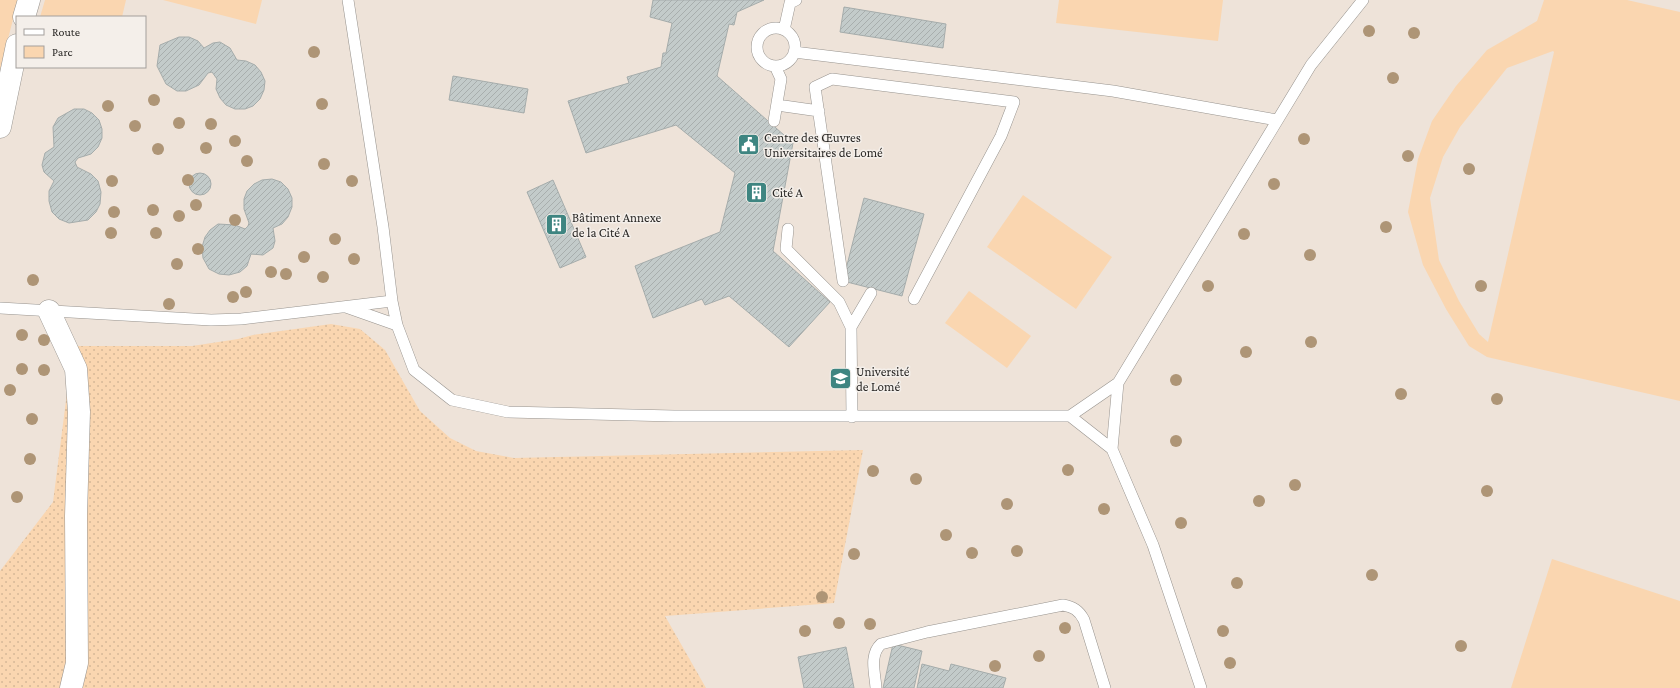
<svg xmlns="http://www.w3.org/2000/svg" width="1680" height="688" font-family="'Crimson Pro',serif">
<defs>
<pattern id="grass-dots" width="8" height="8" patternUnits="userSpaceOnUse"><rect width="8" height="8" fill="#fad6b0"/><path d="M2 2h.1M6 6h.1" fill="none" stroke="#d6b897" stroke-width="1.8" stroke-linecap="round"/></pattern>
<pattern id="building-hatch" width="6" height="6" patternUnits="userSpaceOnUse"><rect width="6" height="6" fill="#c3cbca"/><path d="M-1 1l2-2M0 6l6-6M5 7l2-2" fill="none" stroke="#a8aead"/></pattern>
</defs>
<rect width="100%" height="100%" fill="#f4efea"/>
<path fill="#eee3d9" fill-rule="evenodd" d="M0 0H1680V688H0ZM17 17H145V67H17Z"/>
<path fill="url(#grass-dots)" d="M331 324 360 329 385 350 420 411 450 438 476 451 514 458 863 450 834 603 665 616 706 688H0V571L53 502 73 346H192L238 339 253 335Z"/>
<path fill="#fad6b0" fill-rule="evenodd" d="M0 0H18L0 70Z
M45 0H126L122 17H40Z
M163 0H262L256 24Z
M1059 0H1223L1218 41 1056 23Z
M1544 0H1627L1680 12V401L1487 357 1469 346 1446 309 1423 265 1408 212 1418 159 1432 121 1456 86 1487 50 1537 21ZM1553 51 1554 52 1488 342 1479 334 1459 301 1439 260 1430 198 1443 157 1460 127 1507 68Z
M1023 195 1112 257 1076 309 987 247Z
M969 291 1031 336 1007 368 945 323Z
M1552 559 1680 601V688H1511Z"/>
<path fill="url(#building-hatch)" stroke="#a5acab" d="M653 0H764L737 12 734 25 729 24 717 76 793 143 773 251 830 302 789 347 729 296 705 305 702 299 653 318 635 266 720 232 735 173 676 125 586 153 568 101 629 83 627 77 661 67 663 53H666L672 23 650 17Z
M844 7 946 24 943 48 840 32Z
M179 37H189L198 41 204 48 213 43 220 42 230 48 237 60 246 61 255 65 261 72 265 81 264 90 260 99 253 106 245 109H235L226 105 220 98 216 89 217 79 212 72 208 73 199 85 186 91H177L166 84 157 66 160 45Z
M453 76 528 89 524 113 449 100Z
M74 109H84L92 113 99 120 102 129V138L98 147 91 154 78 158 75 162 77 167 91 174 98 181 101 192 100 204 96 212 88 220 69 223 59 219 52 212 49 201V191L54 181 44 172 42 165 45 153 54 147 53 127 58 118Z
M189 184a11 11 0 1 1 22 0a11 11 0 1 1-22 0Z
M272 179 281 182 288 189 292 198V207L288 217 282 224 273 228 275 241 273 248 263 255 251 254 247 266 240 272 229 275 219 274 209 269 203 258 202 247 205 237 210 230 218 224 235 225 245 229 248 226 249 223 244 209V199L247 191 254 184 262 180Z
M553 180 586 257 560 268 527 192Z
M864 198 924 214 902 296 843 281Z
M893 644 922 651 914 688H883Z
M846 647 854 688H804L798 657Z
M922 664 949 671 951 664 1006 678 1003 688H917Z"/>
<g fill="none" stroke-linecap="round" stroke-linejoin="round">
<defs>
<path id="lane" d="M348 0 383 227 392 301 397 325 414 370 452 400 508 412 674 416H1070
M757 47a19 19 0 1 1 38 0a19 19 0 1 1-38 0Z
M784 30 790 3 796 0
M794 52 1113 91 1277 120
M777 105 819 111
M774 121 781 79 775 66
M788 229 786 249 839 302 851 327 852 417
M843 281 815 87 832 79 1014 102 1001 136 914 299
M346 307 397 325
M0 308 211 320 241 319 392 301
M851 327 871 293
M1118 383 1112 449 1153 545 1201 688
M1112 449 1070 416 1118 383 1311 65 1363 0
M876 688C875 673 869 655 881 644L927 632 1063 605C1073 607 1079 610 1084 620L1105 688"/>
<path id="street" d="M24 17 29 0
M0 127 17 45
M49 311 76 369 79 412 76 516 77 663 71 688"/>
</defs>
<use href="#lane" stroke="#97938e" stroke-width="12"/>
<use href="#street" stroke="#97938e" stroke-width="23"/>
<use href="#lane" stroke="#fff" stroke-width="11"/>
<use href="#street" stroke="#fff" stroke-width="22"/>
</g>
<g fill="#ae9576">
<circle cx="1369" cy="31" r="6"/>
<circle cx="1414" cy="33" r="6"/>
<circle cx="314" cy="52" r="6"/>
<circle cx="1393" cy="78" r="6"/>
<circle cx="154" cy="100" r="6"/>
<circle cx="322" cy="104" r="6"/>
<circle cx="108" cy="106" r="6"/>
<circle cx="179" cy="123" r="6"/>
<circle cx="211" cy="124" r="6"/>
<circle cx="135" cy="126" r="6"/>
<circle cx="1304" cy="139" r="6"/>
<circle cx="235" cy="141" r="6"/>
<circle cx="206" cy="148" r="6"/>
<circle cx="158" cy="149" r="6"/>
<circle cx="1408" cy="156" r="6"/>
<circle cx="247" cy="161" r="6"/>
<circle cx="324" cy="164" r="6"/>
<circle cx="1469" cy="169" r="6"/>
<circle cx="188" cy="180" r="6"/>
<circle cx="112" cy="181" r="6"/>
<circle cx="352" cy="181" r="6"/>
<circle cx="1274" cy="184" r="6"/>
<circle cx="196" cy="205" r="6"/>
<circle cx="153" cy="210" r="6"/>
<circle cx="114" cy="212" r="6"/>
<circle cx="179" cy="216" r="6"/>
<circle cx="235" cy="220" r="6"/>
<circle cx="1386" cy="227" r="6"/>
<circle cx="111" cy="233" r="6"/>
<circle cx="156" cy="233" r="6"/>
<circle cx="1244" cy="234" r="6"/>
<circle cx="335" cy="239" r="6"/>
<circle cx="198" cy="249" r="6"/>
<circle cx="1310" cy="255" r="6"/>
<circle cx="304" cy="257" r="6"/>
<circle cx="354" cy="259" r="6"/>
<circle cx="177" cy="264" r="6"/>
<circle cx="271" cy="272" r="6"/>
<circle cx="286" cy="274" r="6"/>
<circle cx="323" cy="277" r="6"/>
<circle cx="33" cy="280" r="6"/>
<circle cx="1208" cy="286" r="6"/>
<circle cx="1481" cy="286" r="6"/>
<circle cx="246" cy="292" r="6"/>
<circle cx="233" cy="297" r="6"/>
<circle cx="169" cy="304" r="6"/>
<circle cx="22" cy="335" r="6"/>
<circle cx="44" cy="340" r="6"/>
<circle cx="1311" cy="342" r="6"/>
<circle cx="1246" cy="352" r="6"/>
<circle cx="22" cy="369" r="6"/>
<circle cx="44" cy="370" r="6"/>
<circle cx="1176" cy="380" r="6"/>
<circle cx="10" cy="390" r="6"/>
<circle cx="1401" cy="394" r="6"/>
<circle cx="1497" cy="399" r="6"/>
<circle cx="32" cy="419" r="6"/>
<circle cx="1176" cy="441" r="6"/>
<circle cx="30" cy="459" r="6"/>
<circle cx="1068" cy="470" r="6"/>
<circle cx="873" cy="471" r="6"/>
<circle cx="916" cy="479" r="6"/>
<circle cx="1295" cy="485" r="6"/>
<circle cx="1487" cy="491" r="6"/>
<circle cx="17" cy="497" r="6"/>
<circle cx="1259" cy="501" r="6"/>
<circle cx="1007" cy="504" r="6"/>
<circle cx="1104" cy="509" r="6"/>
<circle cx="1181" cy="523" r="6"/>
<circle cx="946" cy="535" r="6"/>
<circle cx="1017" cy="551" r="6"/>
<circle cx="972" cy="553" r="6"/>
<circle cx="854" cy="554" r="6"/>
<circle cx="1372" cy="575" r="6"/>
<circle cx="1237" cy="583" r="6"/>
<circle cx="822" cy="597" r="6"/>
<circle cx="839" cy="623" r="6"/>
<circle cx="870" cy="624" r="6"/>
<circle cx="1065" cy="628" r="6"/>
<circle cx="805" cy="631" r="6"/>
<circle cx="1223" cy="631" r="6"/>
<circle cx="1461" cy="646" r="6"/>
<circle cx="1039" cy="656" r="6"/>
<circle cx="1230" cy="663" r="6"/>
<circle cx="995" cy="666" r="6"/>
</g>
<defs>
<symbol id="civic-square" viewBox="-11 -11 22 22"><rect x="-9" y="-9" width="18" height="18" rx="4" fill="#3e8581" stroke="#f4efea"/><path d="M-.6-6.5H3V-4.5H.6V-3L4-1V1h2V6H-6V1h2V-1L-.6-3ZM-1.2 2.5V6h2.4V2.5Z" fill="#fff"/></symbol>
<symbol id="building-square" viewBox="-11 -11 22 22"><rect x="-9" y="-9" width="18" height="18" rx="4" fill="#3e8581" stroke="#f4efea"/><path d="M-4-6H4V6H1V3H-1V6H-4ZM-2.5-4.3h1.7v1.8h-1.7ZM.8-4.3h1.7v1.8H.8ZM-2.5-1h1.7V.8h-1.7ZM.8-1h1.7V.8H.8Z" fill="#fff"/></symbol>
<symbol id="university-square" viewBox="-11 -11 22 22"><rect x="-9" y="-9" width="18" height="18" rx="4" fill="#3e8581" stroke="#f4efea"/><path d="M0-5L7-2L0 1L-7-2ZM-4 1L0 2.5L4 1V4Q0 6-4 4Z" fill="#fff"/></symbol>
</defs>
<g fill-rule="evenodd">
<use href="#civic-square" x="736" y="132" width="25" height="25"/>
<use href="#building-square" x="744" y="180" width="25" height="25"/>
<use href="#building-square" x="544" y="212" width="25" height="25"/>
<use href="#university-square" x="828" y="366" width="25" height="25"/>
</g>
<g text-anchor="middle" stroke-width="3" stroke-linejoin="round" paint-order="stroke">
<g font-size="13" fill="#2a2826" stroke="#f4efea" text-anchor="start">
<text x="764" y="142">Centre des Œuvres<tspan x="764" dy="15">Universitaires de Lomé</tspan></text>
<text x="772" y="197">Cité A</text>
<text x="572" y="222">Bâtiment Annexe<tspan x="572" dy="15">de la Cité A</tspan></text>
<text x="856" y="376">Université<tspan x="856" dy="15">de Lomé</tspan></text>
</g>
</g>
<rect x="16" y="16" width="130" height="52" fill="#f4efea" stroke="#a39f9c"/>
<rect x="24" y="29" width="20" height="6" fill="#ffffff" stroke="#a39f9c"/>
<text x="52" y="36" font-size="12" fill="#2a2826">Route</text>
<rect x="24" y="46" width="20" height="12" fill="#fad6b0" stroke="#a39f9c"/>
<text x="52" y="56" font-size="12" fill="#2a2826">Parc</text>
</svg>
